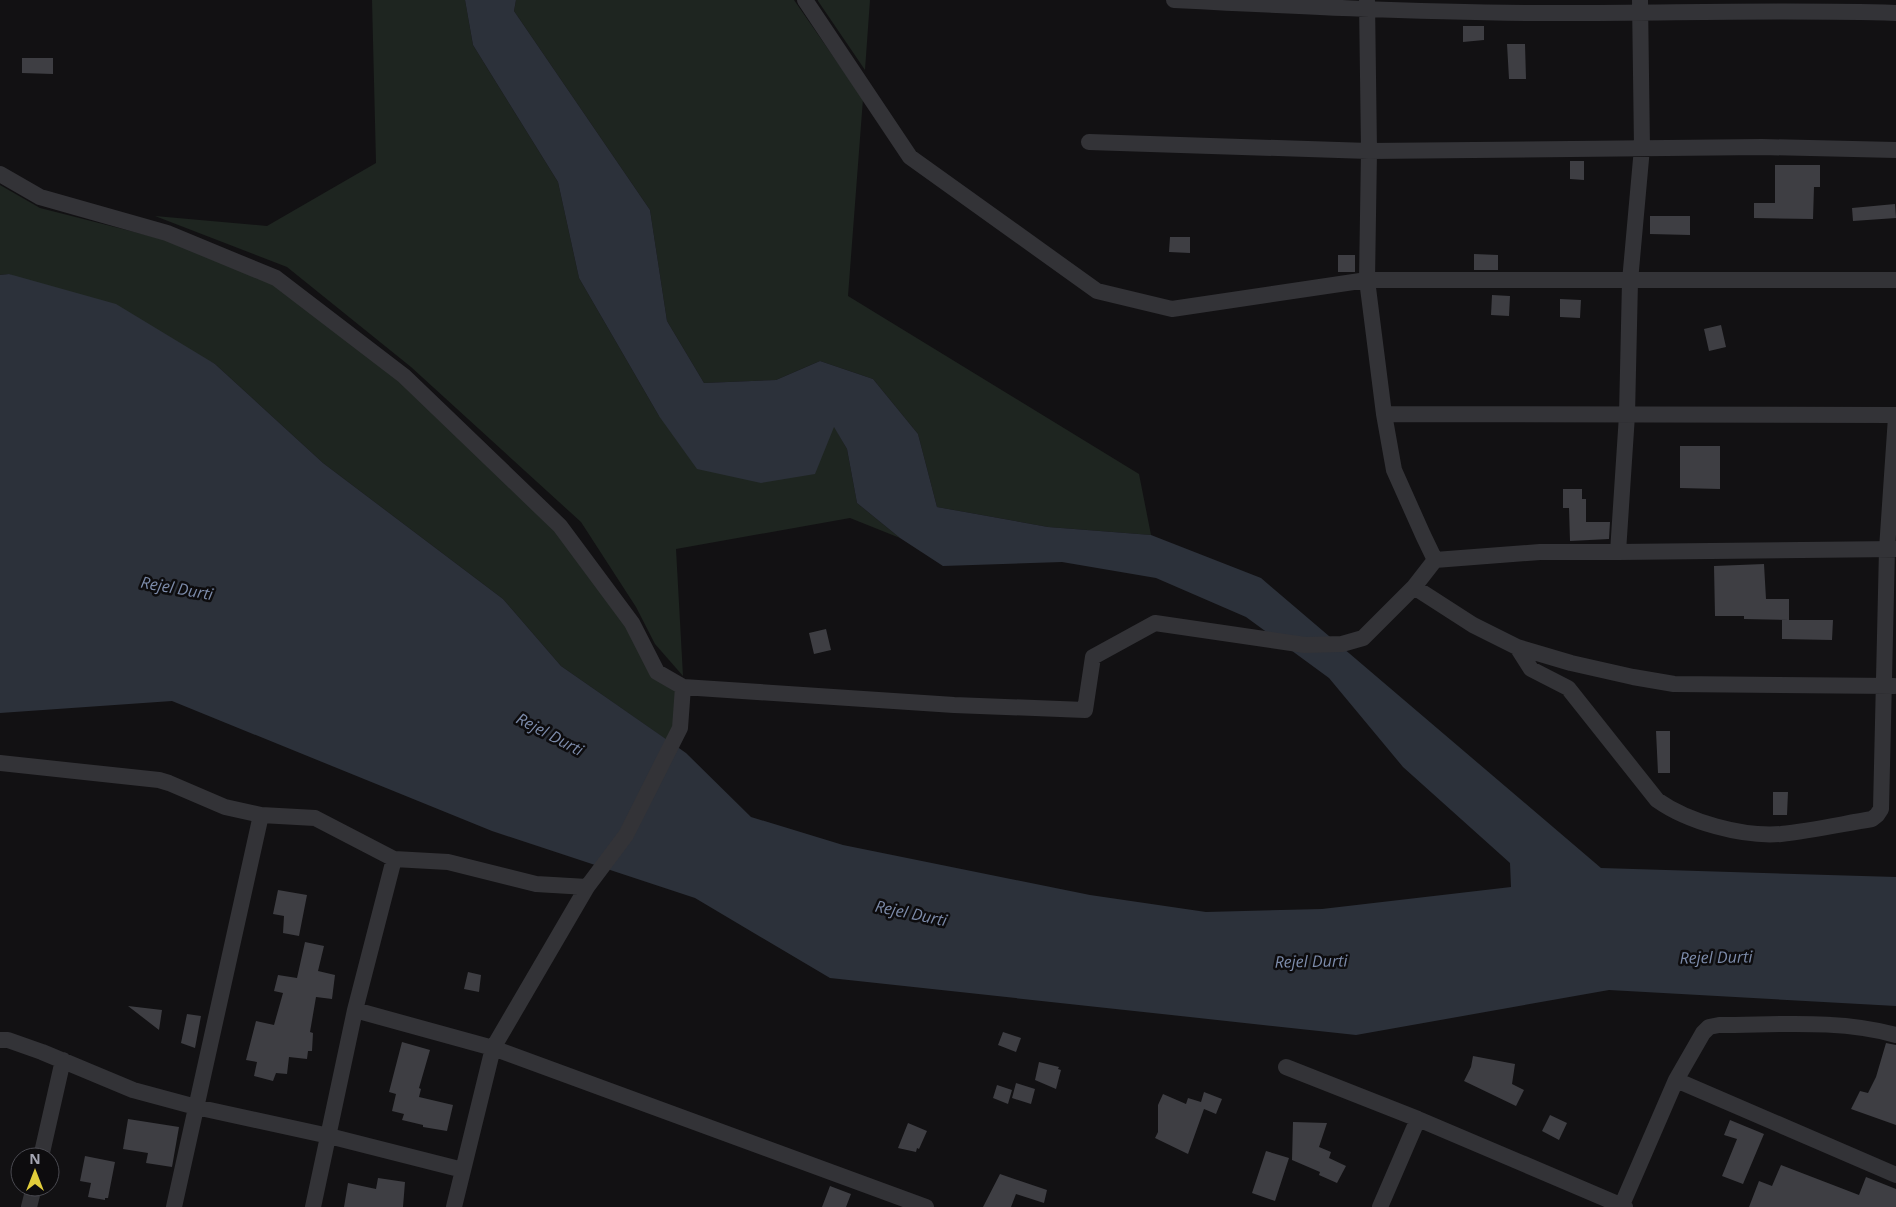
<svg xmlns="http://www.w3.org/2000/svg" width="1896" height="1207" font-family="'Open Sans',sans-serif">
<rect width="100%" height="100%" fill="#121113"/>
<path fill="#1e2520" d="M372 0H465L473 45 558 182 579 278 659 416 834 426 847 449 857 503 900 538 850 518 676 549 683 676 655 644 636 607 581 522 411 367 287 267 155 216 267 226 376 163Z
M516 0H794L863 99 848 296 1139 474 1151 535 1048 527 937 507 918 434 873 379 820 361 776 380 704 383 667 321 650 210 514 11Z
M818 0H870L865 70 818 1Z
M0 185 40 208 166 240 274 285 399 380 556 531 676 691 675 726 667 740 561 666 503 599 323 463 215 364 9 274 0 275Z"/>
<path fill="#2c313a" d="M465 0H516L514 11 650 210 667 321 704 383 776 380 820 361 873 379 918 434 937 507 1048 527 1151 535 1261 578 1601 868 1896 877V1006L1609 990 1356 1035 830 978 695 898 492 831 172 701 0 713V275L9 274 116 304 215 364 323 463 503 599 561 666 686 753 751 817 843 845 1090 895 1206 912 1322 909 1511 887 1510 863 1403 767 1329 678 1246 617 1156 578 1062 562 943 566 900 538 857 503 847 449 834 427 815 474 761 483 697 469 659 416 579 278 558 182 473 45Z"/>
<path fill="#3e3e43" d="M1463 26H1484V40L1463 42Z
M1507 44H1525L1526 79H1509Z
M22 58H53V74L22 73Z
M1570 161H1584V180L1570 179Z
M1775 165H1820V187H1814L1813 219 1754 218V203H1775Z
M1895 204 1896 218 1853 221 1852 208Z
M1650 216H1690V235L1650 234Z
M1170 237H1190V253L1169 252Z
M1474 254 1498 255V270H1474Z
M1338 255H1355V272H1338Z
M1492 295 1510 296 1509 316 1491 315Z
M1560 299 1581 300 1580 318 1560 317Z
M1721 325 1726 347 1709 351 1704 329Z
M1680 446H1720V489L1680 488Z
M1563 489H1582V499H1586V522H1610L1609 539 1570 541 1569 508H1563Z
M1764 564 1766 599H1789V620L1744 619V616H1715L1714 566Z
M1782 620H1833L1832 640 1782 639Z
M826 629 831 650 814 654 809 633Z
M1656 731H1670V773H1658Z
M1773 792H1788L1787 815H1773Z
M278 890 307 895 299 936 283 933 284 916 273 914Z
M305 942 324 946 318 971 335 975 332 999 316 997 310 1032 313 1033 312 1051H308L307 1059 289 1057 287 1074 276 1073 273 1081 254 1076 257 1062 246 1060 256 1021 274 1025 283 993 274 991 278 975 297 978Z
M468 972 481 975 479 992 464 989Z
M128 1006 162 1010 159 1030Z
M187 1014 201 1016 195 1048 181 1043Z
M1003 1032 1021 1038 1016 1052 998 1045Z
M402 1042 430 1050 419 1088 421 1089 419 1097 453 1105 447 1131 423 1127V1125L402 1120 404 1114 392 1111 396 1094 389 1092Z
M1886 1043 1896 1045V1125L1851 1109 1860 1091 1868 1093 1876 1077Z
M1473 1056 1515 1064 1512 1084 1524 1090 1516 1106 1464 1081 1471 1067Z
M1039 1062 1059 1067 1058 1069 1061 1070 1056 1089 1035 1080Z
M1016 1083 1035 1089 1031 1104 1012 1098Z
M997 1085 1012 1090 1008 1104 993 1098Z
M1204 1092 1222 1099 1216 1114 1204 1109 1188 1154 1155 1138 1158 1132V1105L1163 1094 1186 1104 1188 1098 1201 1102Z
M1550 1115 1567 1123 1559 1140 1542 1131Z
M128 1119 179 1127 172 1167 146 1163 148 1153 123 1149Z
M1730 1120 1764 1134 1743 1184 1722 1176 1737 1139 1724 1135Z
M1293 1122 1327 1123 1319 1147 1331 1152 1329 1158 1346 1166 1337 1183 1319 1175 1320 1172 1292 1160Z
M908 1123 927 1131 919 1149 917 1148 916 1152 898 1148Z
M1266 1151 1289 1158 1275 1201 1252 1193Z
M85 1156 115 1162 108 1198H105V1200L88 1197 91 1183 80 1181Z
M1781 1165 1859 1195 1866 1177 1896 1189V1207H1749L1759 1181 1772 1186Z
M1000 1174 1047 1190 1044 1203 1016 1194 1011 1207H983Z
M378 1178 405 1182 403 1207H344L348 1183 376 1189Z
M830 1186 851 1194 846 1207H822Z"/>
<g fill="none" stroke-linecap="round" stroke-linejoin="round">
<path stroke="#333337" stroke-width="16" d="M805 0 910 157 1097 291 1172 309 1367 280H1896
M1174 0C1292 6 1410 12 1529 13 1651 14 1774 9 1896 13
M1367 1 1369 151 1367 280 1384 414 1394 470 1423 535 1435 560
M1089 142 1369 151 1762 147 1896 150
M0 174 40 197 167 233 276 278 404 376 560 526 632 623 657 672 683 687 954 705 1085 710 1093 657 1155 623 1305 645 1342 644 1363 638 1414 587 1435 560 1540 552H1618L1627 415 1630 281 1642 148 1640 0
M1384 414 1896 415
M1618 552 1896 549
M1414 587 1473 625 1517 647 1571 663 1633 677 1674 684 1894 686
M1517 647 1531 669 1568 688 1657 800C1688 822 1742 837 1781 834 1811 831 1842 824 1872 819L1877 815 1881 809 1887 549 1896 417
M0 763 159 780 169 783 225 807 261 815 315 818 394 859 448 862 536 884 587 887
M355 1010 493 1048 926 1207
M0 1040H8L42 1052 133 1090 196 1107 329 1136 463 1170
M1286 1067 1418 1119 1625 1207
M1676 1080 1896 1175
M41 1157 63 1060
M29 1207 34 1187
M174 1207 261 815
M313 1207 355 1010 394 859
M454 1207 493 1048 587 887 626 835 680 728 683 687
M1380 1207 1418 1119
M1621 1207 1676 1080 1703 1033 1709 1027 1719 1025C1777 1025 1839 1019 1896 1035"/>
</g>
<g text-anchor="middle" stroke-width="5" stroke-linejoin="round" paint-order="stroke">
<g font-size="16" font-style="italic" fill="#7d8cab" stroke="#0d0c0e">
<text transform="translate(177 588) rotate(10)" y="6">Rejel Durti</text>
<text transform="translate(550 734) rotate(28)" y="6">Rejel Durti</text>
<text transform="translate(911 913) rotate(12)" y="6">Rejel Durti</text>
<text transform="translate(1716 957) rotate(-1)" y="6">Rejel Durti</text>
<text transform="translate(1311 961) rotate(-1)" y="6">Rejel Durti</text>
</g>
</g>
<g transform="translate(35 1172)"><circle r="24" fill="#0d0c0e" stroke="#494950"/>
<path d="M0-4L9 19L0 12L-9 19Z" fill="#e1cd3b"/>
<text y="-8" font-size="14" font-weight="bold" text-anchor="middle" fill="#a4a5b2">N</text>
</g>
</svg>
